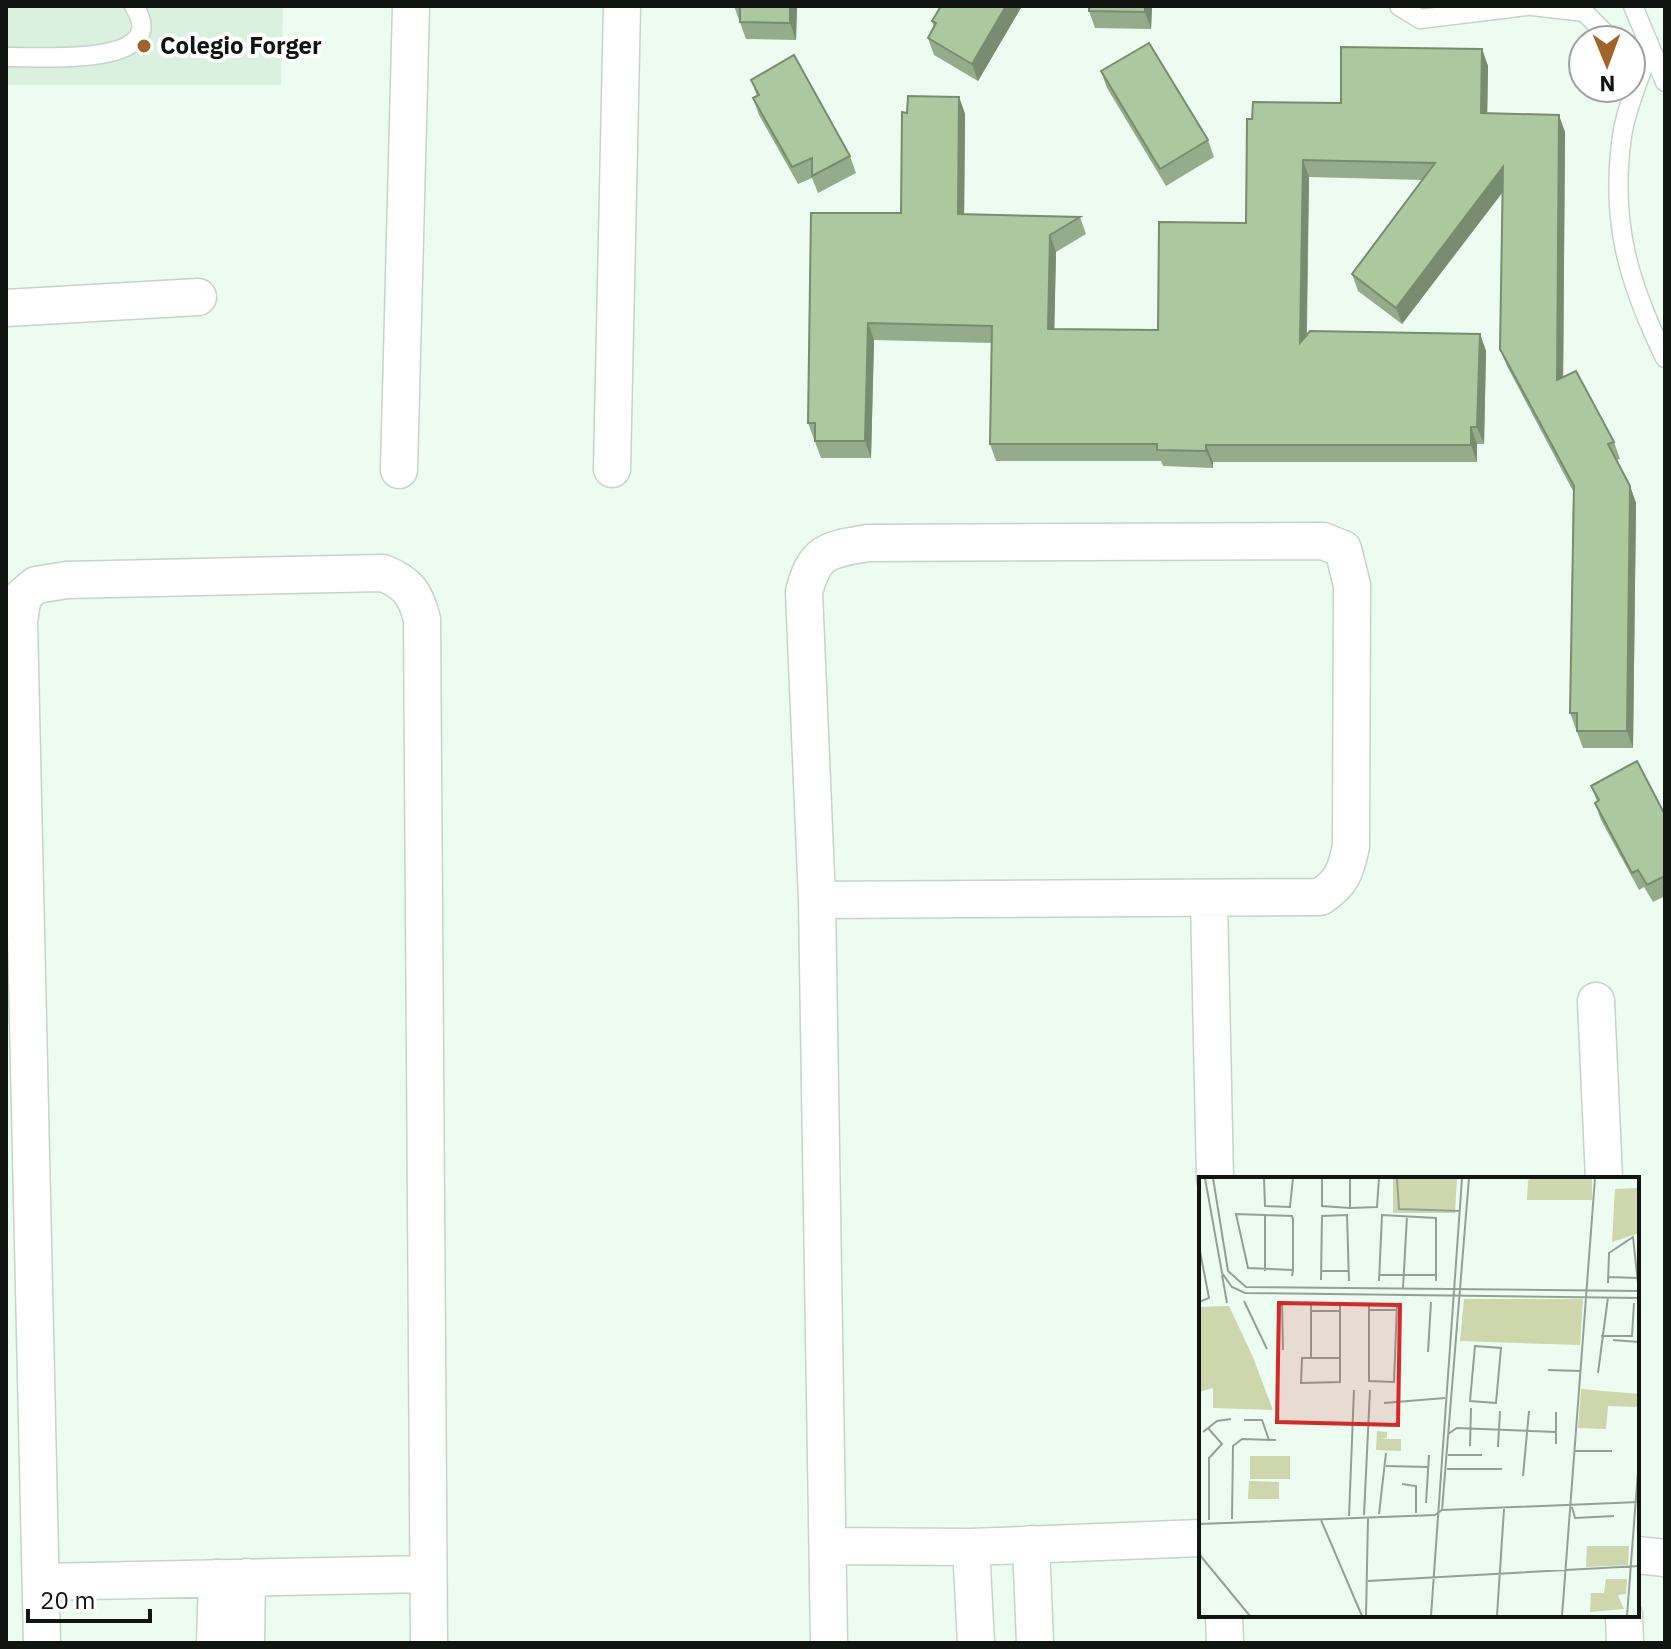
<svg xmlns="http://www.w3.org/2000/svg" width="1671" height="1649" font-family="'IBM Plex Sans',sans-serif">
<rect width="100%" height="100%" fill="#ecfcf0"/>
<path fill="#daf1e0" d="M6 6H283L281 85H6Z"/>
<g fill="none" stroke-linecap="round" stroke-linejoin="round">
<defs>
<path id="lane" d="M1399 6 1420 19 1527 6
M1532 6 1584 12 1612 40
M1633 6 1665 82
M1650 47C1641 76 1626 107 1622 136 1610 221 1628 282 1665 358
M6 57C35 56 175 69 134 6"/>
<path id="street" d="M6 308 198 297
M612 469 622 6
M399 470 411 6
M817 900 1320 897C1342 883 1346 871 1351 846L1352 585 1343 549 1323 541 868 543C828 550 815 550 804 592L817 900 829 1643
M1209 900 1215 1179
M1596 1001 1604 1179
M1031 1544 1035 1643
M829 1546 971 1547 1201 1538
M971 1547 976 1643
M1637 1555 1665 1558
M42 1582 427 1574
M1224 1615 1225 1643
M1624 1615 1625 1643
M42 1643 19 621 23 596 36 585 67 580 383 573C408 583 415 593 422 619L429 1643
M215 1643 217 1578
M246 1643 247 1577"/>
</defs>
<use href="#lane" stroke="#c4d4c9" stroke-width="21"/>
<use href="#street" stroke="#c4d4c9" stroke-width="39"/>
<use href="#lane" stroke="#fff" stroke-width="18"/>
<use href="#street" stroke="#fff" stroke-width="36"/>
</g>
<path fill="#94ac89" d="M734 6H797L796 40 746 39Z
M941 6H1022L978 81 934 55 928 38 934 27 932 21Z
M1089 6H1152L1151 29 1095 28 1089 11Z
M1482 49 1488 66 1487 114 1565 132 1563 377 1614 442 1620 459 1616 460 1630 486 1636 503 1633 748H1583L1570 713 1573 491 1507 366 1500 349 1502 192 1402 324 1358 291 1352 274 1422 180 1309 177 1307 335 1480 334 1486 351 1484 444H1477V462H1213V468L1163 466 1161 461H996L990 444 992 343 874 340 871 458H821L808 423 901 213 907 113 959 97 965 114 964 214 1080 217 1086 234 1056 252 1054 329 1158 330 1246 223 1252 119 1341 103Z
M1101 71 1208 140 1214 157 1166 186 1107 88Z
M751 80 850 156 856 173 818 193 812 178 798 184 759 115 753 98 757 96Z
M1591 786 1665 815V896L1653 902 1644 887 1639 890 1601 820 1595 803 1597 801Z"/>
<path fill="#788c6f" d="M790 6H797L796 40 790 23Z
M1006 6H1022L978 81 972 64Z
M1145 6H1152L1151 29 1145 12Z
M1482 49 1488 66 1487 130 1481 113Z
M959 97 965 114 964 231 958 214Z
M1559 115 1565 132 1563 397 1557 380Z
M1303 160 1309 177 1306 360 1300 343Z
M1503 167 1509 184 1402 324 1396 308Z
M1050 235 1056 252 1054 346 1048 329Z
M868 323 874 340 871 458 865 441Z
M1480 334 1486 351 1484 444 1477 427Z
M1471 427 1477 444V462L1471 445Z
M1206 445 1213 462V468L1206 451Z
M1630 486 1636 503 1633 748 1627 731Z"/>
<path fill="#acc89f" stroke="#788c6f" stroke-width="2" d="M740 6H790V23L740 22Z
M941 6H1006L972 64 928 38 936 23 932 21Z
M1089 6H1145V12L1089 11Z
M1149 43 1208 140 1160 169 1101 71Z
M1341 47 1482 49 1481 113 1559 115 1557 380 1576 371 1614 442 1608 444 1630 486 1627 731H1577V713H1570L1574 486 1500 349 1503 167 1396 308 1352 274 1435 163 1303 160 1300 343 1310 331 1480 334 1477 427H1471V445H1206V451L1157 450V444H990L992 326 868 323 865 441H815V423H808L811 213H901L902 112 907 113 908 96 959 97 958 214 1080 217 1050 235 1048 329 1158 330 1159 222 1246 223 1247 119H1252L1253 102 1341 103Z
M794 55 850 156 812 176V158L792 167 753 98 759 95 751 80Z
M1637 761 1665 815V876L1647 885 1638 870 1632 873 1595 803 1599 800 1591 786Z"/>
<circle fill="#a16328" stroke="#fff" stroke-width="3" cx="144" cy="46" r="8"/>
<g text-anchor="middle" stroke-width="8" stroke-linejoin="round" paint-order="stroke">
<g font-size="24" font-weight="bold" fill="#101511" stroke="#fff" text-anchor="start">
<text x="160" y="54">Colegio Forger</text>
</g>
</g>
<g transform="translate(1199 1177)">
<rect width="440" height="440" fill="#ecfcf0"/>
<path d="M194 1H258L256 36H194ZM333 1H393V23H328L329 3ZM438 11 440 56 413 65 416 12ZM265 122H384L381 168 261 164ZM30 129 53 178 74 233 14 231V211L0 215V130ZM382 212 440 217V230L409 229 407 252 379 251ZM178 254 188 255V261L181 262H202V274L177 273ZM51 279H91V302H51ZM50 304 80 305V322H49ZM388 369H430L429 388 387 390ZM407 402H428L427 417 419 418 425 432 391 435 392 416H405Z" fill="#ced6ac"/>
<path fill="none" stroke="#94a097" stroke-width="2" d="M6 1 23 96 33 110 46 116 440 121M14 1 29 94 47 110 440 114M65 1 66 29 91 30 94 1M123 1V29L151 31 178 30 180 1M151 1V31M198 1 200 32 261 34M0 69 10 121 0 125M66 94V37M122 94H150M23 98 28 126M180 98H237M93 99 94 93V42L93 39 37 37 49 91 94 93M410 100 439 101M122 103 123 39 148 38 150 104M180 104 183 38 237 41V104M409 106 410 76 434 60 439 106M204 111 208 39M45 124 68 172M83 124 84 173M112 127V181M170 127V204L195 205 198 126M170 133H198M112 134H141M402 159H433L435 126M414 163 440 165M276 169 302 171 297 226 271 224ZM229 175 232 125M141 181H103L102 206 141 205V127M349 193 382 194M399 196 409 120M185 226 246 221M45 243H63L70 263M9 251 23 267 10 281V343M4 255 18 244 32 242M249 257 258 251 357 255M357 267V235M271 269 272 231M299 270 301 234M375 274H413M249 278H283M187 289 229 290M248 292H303M324 299 330 234M203 307 217 309V336M227 326 230 278M373 330 376 341 415 339M243 333 440 325M180 337 187 276M165 338 171 213M150 339 155 213M33 342 34 269 43 262 77 263M122 343 163 439M0 347 236 338 243 333 270 1M0 377 51 439M169 404 440 389M167 439 169 341M232 439 263 1M298 439 305 332M363 439 396 1M428 439 440 281"/>
<path fill="#d62828" fill-opacity="0.15" stroke="#d62828" stroke-width="4" d="M80 126 201 128 199 248 78 245Z"/>
<rect width="440" height="440" fill="none" stroke="#101511" stroke-width="4"/>
</g>
<rect width="1671" height="1649" fill="none" stroke="#101511" stroke-width="16"/>
<g transform="translate(1607 64) rotate(179)"><circle r="38" fill="#ffffff" stroke="#9fa1a0" stroke-width="2"/>
<path d="M0-6L14 30L0 20L-14 30Z" fill="#a16328"/>
<text y="-12" font-size="22" font-weight="bold" text-anchor="middle" fill="#101511">N</text>
</g>
<path d="M28 1609v12h122v-12" fill="none" stroke="#101511" stroke-width="4"/>
<text x="40" y="1609" font-size="24" fill="#101511" stroke="#ffffff" stroke-width="6" paint-order="stroke">20 m</text>
</svg>
